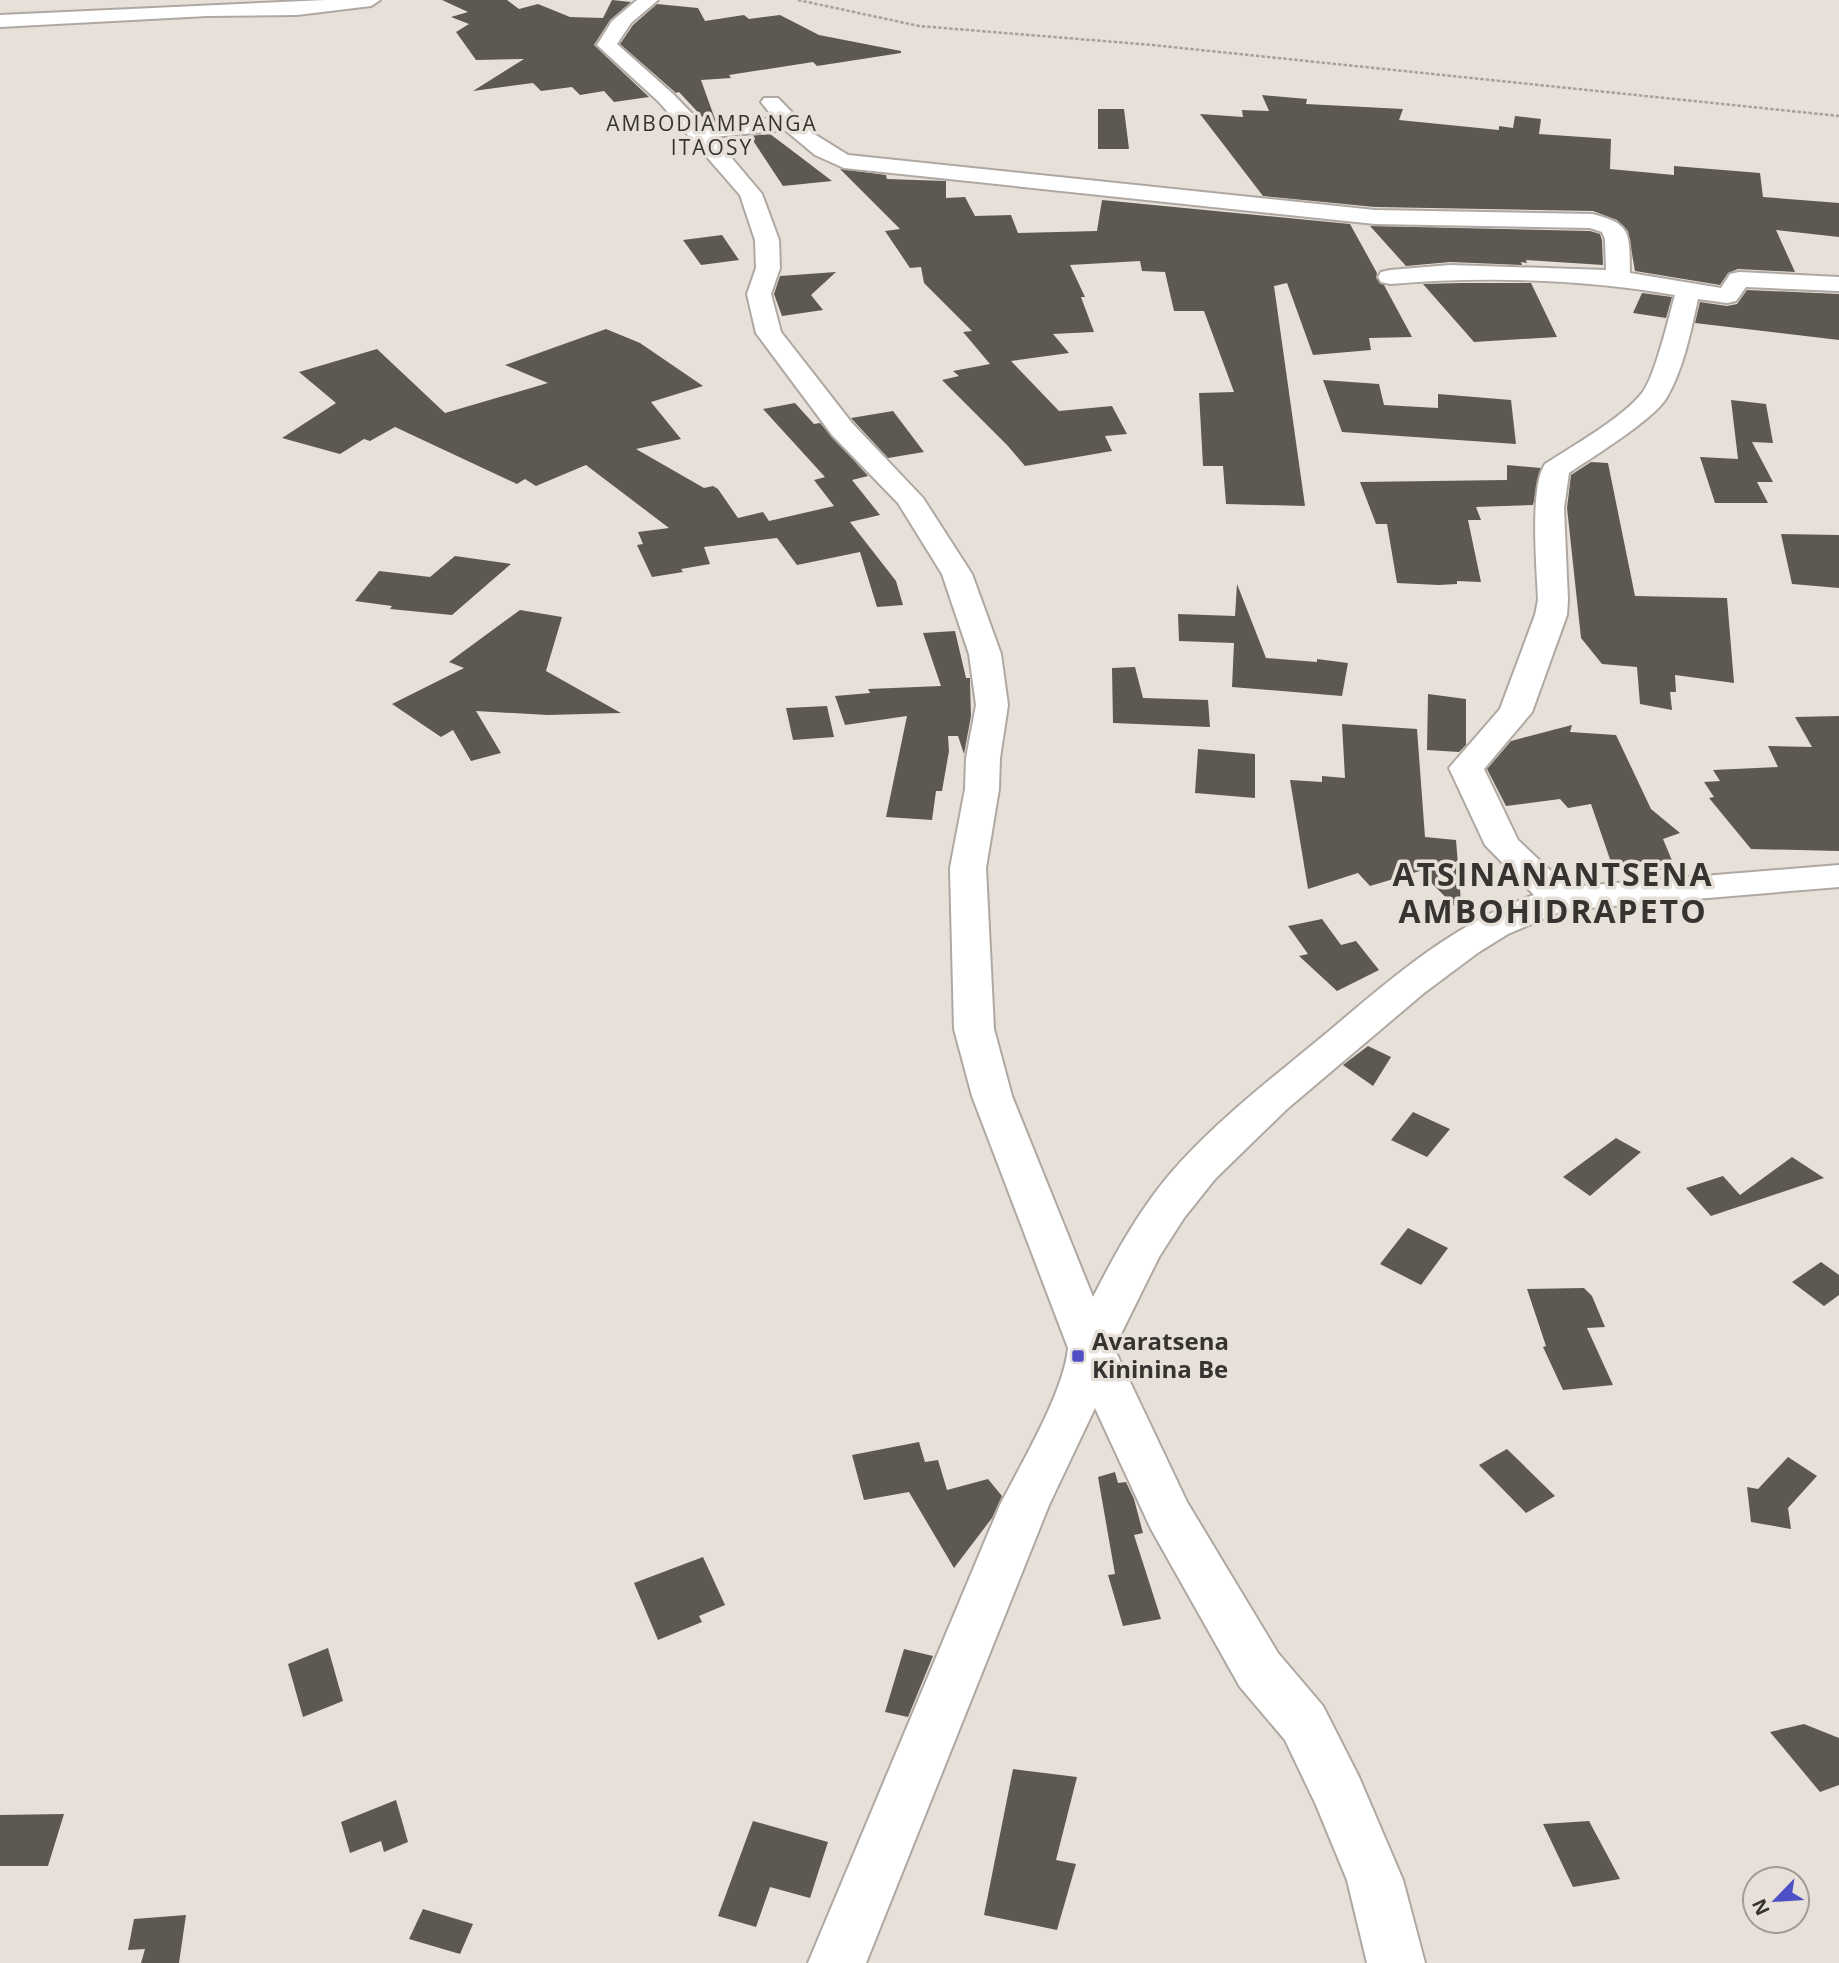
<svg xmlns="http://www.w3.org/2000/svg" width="1839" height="1963" font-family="'Open Sans',sans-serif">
<rect width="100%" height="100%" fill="#e7e0d9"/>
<path fill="#5e5853" d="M442 0H507L519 9 538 4 570 17 603 18 612 0 631 2 610 20 594 45 649 97 614 102 604 91 580 95 572 87 541 91 533 83 473 91 524 59 476 60 456 32 469 24 451 17 468 12Z
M657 4 698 8 705 21 744 15 749 19 780 15 819 35 901 51V53L817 66 813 62 729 75 731 78 701 80 716 122 708 123 679 92 676 93 620 44 633 25Z
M1262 95 1307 99 1306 104 1403 109 1399 120 1499 130V126L1513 128 1515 116 1541 119 1539 134 1611 139 1610 169 1674 175V166L1760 173 1763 197 1839 203V237L1776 230 1795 272 1738 269 1728 273 1720 285 1635 271 1628 231 1617 220 1593 211 1375 207 1263 196 1200 114 1243 117 1242 110 1269 111Z
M1098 109H1124L1129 149H1098Z
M770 134 790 149 832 181 783 186 750 136Z
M840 169 886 175 887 179 946 181V198L965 197 975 216 1011 215 1018 233 1097 231 1102 200 1350 224 1377 273 1376 278 1384 285 1412 337 1369 338 1371 350 1313 355 1287 283 1274 286 1305 506 1226 504 1223 466H1203L1199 393 1234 392 1204 311H1174L1165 272 1142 271 1140 261 1070 265 1085 297H1081L1094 332 1053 334 1069 353 1011 361 1059 411 1112 406 1127 434 1105 436 1112 451 1025 466 1007 445 942 380 959 376 953 371 990 364 963 332 972 331 924 283 921 267 910 268 885 231 900 229Z
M1370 226 1590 231 1600 234 1602 240 1603 265 1526 260 1527 263 1521 262 1522 265 1450 262 1406 266Z
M722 235 739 260 701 265 683 240Z
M836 272 811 295 823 310 782 316 774 294 780 276Z
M1461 283H1531L1557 337 1474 342 1423 284Z
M1747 290 1839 294V340L1695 323 1700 302 1727 306 1737 304Z
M1642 293 1672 297 1666 318 1633 313Z
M606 329 640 343 703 386 651 402 681 439 636 449 704 488 713 486 718 489 738 518 763 512 769 521 834 506 814 480 825 477 763 409 795 403 814 424 820 423 868 476 852 480 880 515 850 522 896 581 903 605 877 607 860 552 797 565 777 538 704 547 710 564 681 569 683 572 652 577 637 545 643 544 638 532 669 528 586 465 536 486 525 479 517 484 395 427 370 441 364 439 340 454 282 438 336 403 299 372 377 349 445 413 548 383 505 365Z
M1323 380 1379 384 1384 405 1438 408V394L1511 400 1516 444 1342 432Z
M1731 400 1766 404 1773 443 1752 442 1773 482H1757L1768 503H1715L1700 457 1738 459Z
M893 411 924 452 888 458 851 418Z
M1591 462 1608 463 1635 596 1727 598 1734 683 1675 675 1676 692H1670L1672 710 1640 704 1637 667 1602 664 1581 638 1567 508 1571 475Z
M1507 465 1541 468 1533 505 1476 507 1481 520H1468L1481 582 1457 581V584L1439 585 1397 583 1387 524H1376L1360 482 1507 480Z
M1781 534 1839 535V588L1792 584Z
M455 556 511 564 452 615 390 609 392 606 355 601 379 571 430 577Z
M1237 584 1266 658 1317 662V659L1348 663 1342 696 1232 687 1234 643 1179 641 1178 614 1235 616Z
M520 610 562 617 546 671 621 713 548 715 476 711 501 753 471 761 453 730 441 737 392 704 464 668 449 662Z
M955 631 966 678H970V683L971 716 964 754 958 736H948L949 751 942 791H936L932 820 886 817 907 716 845 725 835 696 870 693 868 689 941 686 923 633Z
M1135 667 1143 698 1208 700 1210 727 1113 723 1112 668Z
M1428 694 1466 699V745L1459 752 1427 750Z
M827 706 834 737 793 740 786 708Z
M1839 716V851L1751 849 1709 798 1714 797 1704 782 1720 781 1713 770 1778 767 1768 746 1812 747 1795 717Z
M1342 724 1417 729 1425 837 1456 840 1462 914 1420 871 1370 886 1358 873 1308 889 1290 780 1322 782V776L1345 778Z
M1572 725 1570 732 1616 735 1651 809 1680 833 1663 839 1676 870H1642L1639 861 1613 868 1591 804 1568 808 1560 799 1506 806 1487 769 1511 741Z
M1198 749 1255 754V798L1195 793Z
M1322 919 1341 945 1356 941 1379 970 1337 991 1299 956 1308 954 1288 926Z
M1368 1046 1391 1057 1373 1086 1343 1065Z
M1413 1112 1450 1129 1427 1157 1391 1140Z
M1616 1138 1641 1152 1590 1196 1563 1177Z
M1792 1157 1824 1178 1711 1216 1686 1188 1723 1176 1740 1195Z
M1408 1228 1448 1248 1421 1285 1380 1264Z
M1821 1262 1839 1275V1295L1824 1306 1792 1282Z
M1584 1288 1592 1296 1605 1327 1587 1328 1613 1385 1563 1390 1543 1347 1546 1346 1527 1289Z
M919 1442 925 1462 938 1460 947 1490 988 1479 1002 1496 992 1518 954 1568 909 1492 864 1500 852 1455Z
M1507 1449 1555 1496 1526 1513 1479 1465Z
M1788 1457 1817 1476 1788 1508 1791 1529 1751 1522 1747 1487 1758 1489Z
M1115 1472 1118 1483 1126 1482 1134 1499 1143 1533 1134 1535 1161 1619 1123 1626 1108 1575 1115 1574 1098 1477Z
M703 1557 725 1605 699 1616 702 1622 658 1640 634 1583Z
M328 1648 343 1701 303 1717 288 1664Z
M904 1649 933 1656 908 1717 885 1712Z
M1804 1724 1839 1738V1785L1820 1792 1770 1732Z
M1013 1769 1077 1777 1056 1860 1076 1864 1057 1930 984 1915Z
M396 1800 408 1842 384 1852 381 1841 350 1853 341 1822Z
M64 1814 48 1866H0V1815Z
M753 1821 828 1842 810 1898 770 1887 756 1927 718 1916Z
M1589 1821 1620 1879 1573 1887 1543 1824Z
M423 1909 473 1924 460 1954 409 1939Z
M186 1915 179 1963H141L145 1949 128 1950 134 1919Z"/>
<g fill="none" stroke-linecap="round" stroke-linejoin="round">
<defs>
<path id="minor" d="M325 0H380L371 6 297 15 207 16 0 27V15Z
M637 0H658L631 23 617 44 673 94 704 126 774 118 761 102 764 98H778L811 132 848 155 1375 210 1592 214C1633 224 1629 234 1630 273L1721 288 1730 274 1739 272 1839 277V291L1746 287 1736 301 1727 303 1698 299C1691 330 1684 368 1667 397 1655 419 1591 458 1569 473L1564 508 1568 600 1567 615 1532 712 1484 769 1518 840 1568 887 1839 865V887L1564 910 1508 934 1479 952 1424 993 1287 1109 1215 1179 1184 1218 1159 1257 1114 1348 1187 1502 1278 1653 1323 1706 1359 1777 1403 1880 1425 1963H1367L1347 1880 1316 1805 1285 1740 1240 1687 1151 1529 1095 1408 1049 1505 866 1963H808L1000 1505C1021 1464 1064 1392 1068 1348L972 1096 954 1029 950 868 965 789 966 758 976 705 969 654 942 574 898 503 832 435 756 333 747 294 756 268 755 240 740 195 659 102 597 45 612 21ZM785 130 815 155 844 168 1375 224 1590 228 1602 232 1605 239 1606 270 1450 265 1390 270 1381 272 1378 277 1381 282 1390 284C1484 276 1582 279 1675 295 1669 316 1655 377 1642 393 1624 417 1571 447 1545 464 1529 488 1537 569 1538 600L1535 615 1500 709 1449 768 1485 845 1534 895C1457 922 1396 974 1335 1026 1278 1074 1218 1118 1169 1175 1138 1212 1115 1254 1093 1297L1012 1096 994 1029 986 868 999 789 1000 758 1008 705 1001 654 972 574 923 498 852 423 781 332 771 294 780 268 779 240 762 194 714 137Z"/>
</defs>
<use href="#minor" stroke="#afa8a2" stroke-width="4"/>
<path stroke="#a6a19c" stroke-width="2.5" stroke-dasharray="3.5 2" stroke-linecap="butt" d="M798 0 919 26 1152 45 1839 116"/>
<use href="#minor" fill="#fff" fill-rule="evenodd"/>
</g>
<rect fill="#4f4fc5" stroke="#e7e0d9" stroke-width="2.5" x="1071" y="1349" width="14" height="14" rx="3.5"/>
<g text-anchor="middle" stroke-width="7" stroke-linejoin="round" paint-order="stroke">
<g font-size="21" letter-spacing="2" fill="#363331" stroke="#e7e0d9">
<text x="712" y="131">AMBODIAMPANGA<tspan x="712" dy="24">ITAOSY</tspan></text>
</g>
<g font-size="24" font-weight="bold" fill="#363331" stroke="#e7e0d9" text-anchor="start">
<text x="1092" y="1350">Avaratsena<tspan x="1092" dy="28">Kininina Be</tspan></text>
</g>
<g font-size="32" font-weight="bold" letter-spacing="2" fill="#363331" stroke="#e7e0d9">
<text x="1553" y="886">ATSINANANTSENA<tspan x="1553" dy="37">AMBOHIDRAPETO</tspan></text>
</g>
</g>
<g transform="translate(1776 1900) rotate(245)"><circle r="33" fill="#e7e0d9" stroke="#a09b96" stroke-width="2"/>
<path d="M0-5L12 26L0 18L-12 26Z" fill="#4f4fc5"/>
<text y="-10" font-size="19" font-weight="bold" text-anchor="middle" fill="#363331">N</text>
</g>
</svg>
